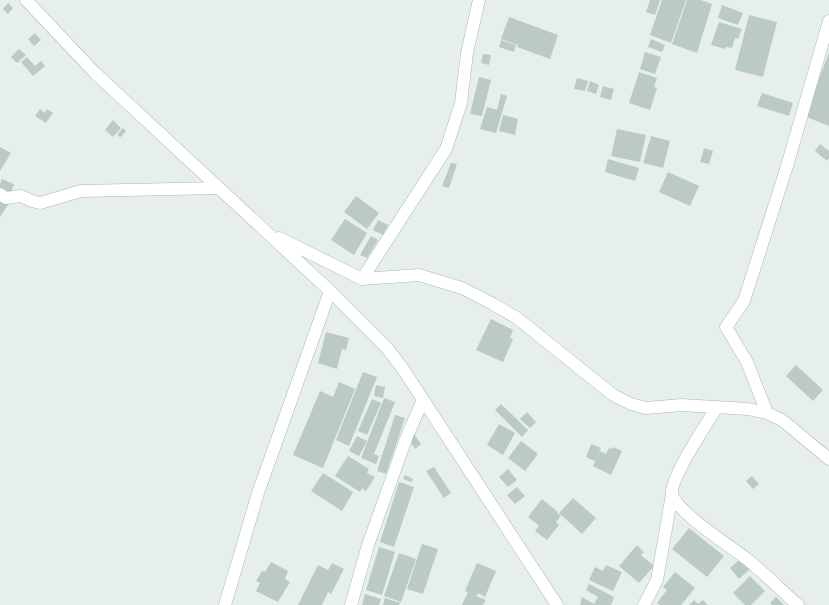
<svg xmlns="http://www.w3.org/2000/svg" width="829" height="605" font-family="'PT Sans Narrow',sans-serif">
<rect width="100%" height="100%" fill="#e6efeb"/>
<path fill="#bbcac4" d="M650 0H660L655 15 646 12Z
M662 0H686L671 43 650 35Z
M687 0H701L712 4 697 53 672 44Z
M8 3 13 8 8 14 3 9Z
M722 5 743 13 738 25 718 18Z
M749 15 777 22 763 77 735 70Z
M509 17 558 35 550 59 517 47 518 45 501 39Z
M719 22 742 29 738 39 735 38 732 48 726 47 725 49 711 45Z
M35 33 41 40 34 46 28 39Z
M651 39 665 45 662 52 648 47Z
M501 40 516 45 514 52 499 47Z
M19 49 26 55 17 63 11 57Z
M645 52 661 57 655 74 640 69Z
M829 53V126L804 116Z
M483 54 491 55 489 65 481 63Z
M27 57 35 66 41 61 45 66 33 76 21 62Z
M639 72 657 78 654 87 657 88 650 110 629 103Z
M479 77 491 80 482 116 470 114Z
M577 78 588 81 585 91 574 89Z
M590 81 599 85 596 94 587 91Z
M603 86 614 89 611 100 600 97Z
M762 93 793 103 789 116 757 106Z
M501 94 507 96 496 133 480 129 487 107 497 110Z
M40 109 45 113 47 109 53 113 46 123 35 116Z
M503 115 518 119 515 135 499 131Z
M113 120 121 128 113 137 105 130Z
M123 128 126 131 121 137 117 135Z
M617 129 646 135 640 162 611 156Z
M651 136 670 141 663 168 643 163Z
M820 144 829 151V158L827 161 815 151Z
M0 147 11 153 0 171Z
M704 148 713 151 709 164 700 162Z
M608 159 639 168 635 181 605 172Z
M451 163 457 164 449 188 442 186Z
M668 172 699 186 690 206 659 192Z
M2 179 14 184 10 196 0 192V184Z
M356 196 379 213 367 229 344 212Z
M0 197 9 203 0 217Z
M345 219 367 233 354 255 331 240Z
M378 220 388 225 383 235 373 230Z
M371 236 378 240 367 258 360 255Z
M491 319 513 330 510 338 513 339 503 362 476 350Z
M326 332 349 338 346 350 342 349 337 369 318 363Z
M796 365 823 390 813 401 786 376Z
M363 372 377 377 349 446 336 440Z
M339 382 355 389 323 468 293 455 320 391 333 397Z
M376 385 385 387 383 398 374 396Z
M384 398 395 402 374 454 379 456 376 464 361 458Z
M372 399 381 403 367 435 358 431Z
M501 404 528 430 522 437 495 410Z
M527 412 536 422 530 428 520 419Z
M395 415 405 418 386 474 377 471Z
M499 424 515 433 503 455 487 445Z
M414 434 421 444 415 449 408 438Z
M357 436 367 441 359 456 349 451Z
M521 441 538 454 525 471 508 458Z
M591 444 601 448 595 461 586 457Z
M613 447 622 451 611 475 593 466 600 451 606 454 609 448 612 449Z
M348 456 369 469 367 473 375 477 366 491 362 488 360 492 335 476Z
M434 467 451 493 444 498 426 471Z
M508 469 517 480 508 487 499 477Z
M323 473 353 492 342 511 311 491Z
M405 475 413 479 411 482 403 479Z
M752 476 759 484 753 489 746 481Z
M399 482 414 487 394 547 380 542Z
M517 487 525 496 515 504 507 495Z
M573 498 596 518 582 534 559 513Z
M542 499 558 512 557 513 561 516 556 522 559 525 547 540 535 531 539 526 528 517Z
M689 528 724 556 707 577 672 549Z
M422 544 438 549 423 594 407 589Z
M637 545 644 552 641 555 654 566 639 583 619 566Z
M379 547 395 552 382 595 366 590Z
M399 553 416 559 401 602 384 596Z
M741 558 750 569 739 579 730 568Z
M271 562 288 571 285 579 290 582 278 602 256 591 260 583 256 581 262 571 265 572Z
M332 563 344 569 331 594 328 592 322 605H298L318 565 328 570Z
M477 563 496 571 485 597 478 593 477 596 471 594 486 600 483 605H462L468 592 465 591Z
M606 565 622 572 613 591 589 580 595 567 603 571Z
M675 572 695 588 681 605H660L657 603 667 590 663 587Z
M750 576 765 591 751 605H745L733 593Z
M589 584 614 597 611 605H580L582 597 594 604 598 597 586 590Z
M365 594 381 599 379 605H362Z
M776 597 784 605H772L770 603Z
M385 598 400 603 399 605H383Z
M694 600 698 604 703 600 708 605H689Z"/>
<g fill="none" stroke-linecap="round" stroke-linejoin="round">
<defs>
<path id="minor" d="M26 0 95 73 330 291 387 348 403 369 557 605
M0 194 6 198 21 196 32 201 40 203 81 191 219 188
M279 238 362 279 419 275 462 288 493 304 517 318 613 395 631 404 646 408 682 405 748 409 767 413 782 420 829 459
M362 279 446 149 461 103 467 53 479 0
M717 407C707 423 670 478 672 494 676 512 732 547 748 560 765 574 781 590 798 605
M767 413 747 362 726 327 744 301 787 166 829 21
M225 605 258 493 330 291
M351 605 368 545 407 436 423 400
M644 605 657 580 672 494"/>
</defs>
<use href="#minor" stroke="#a8b8b2" stroke-width="13"/>
<use href="#minor" stroke="#fff" stroke-width="12"/>
</g>
</svg>
